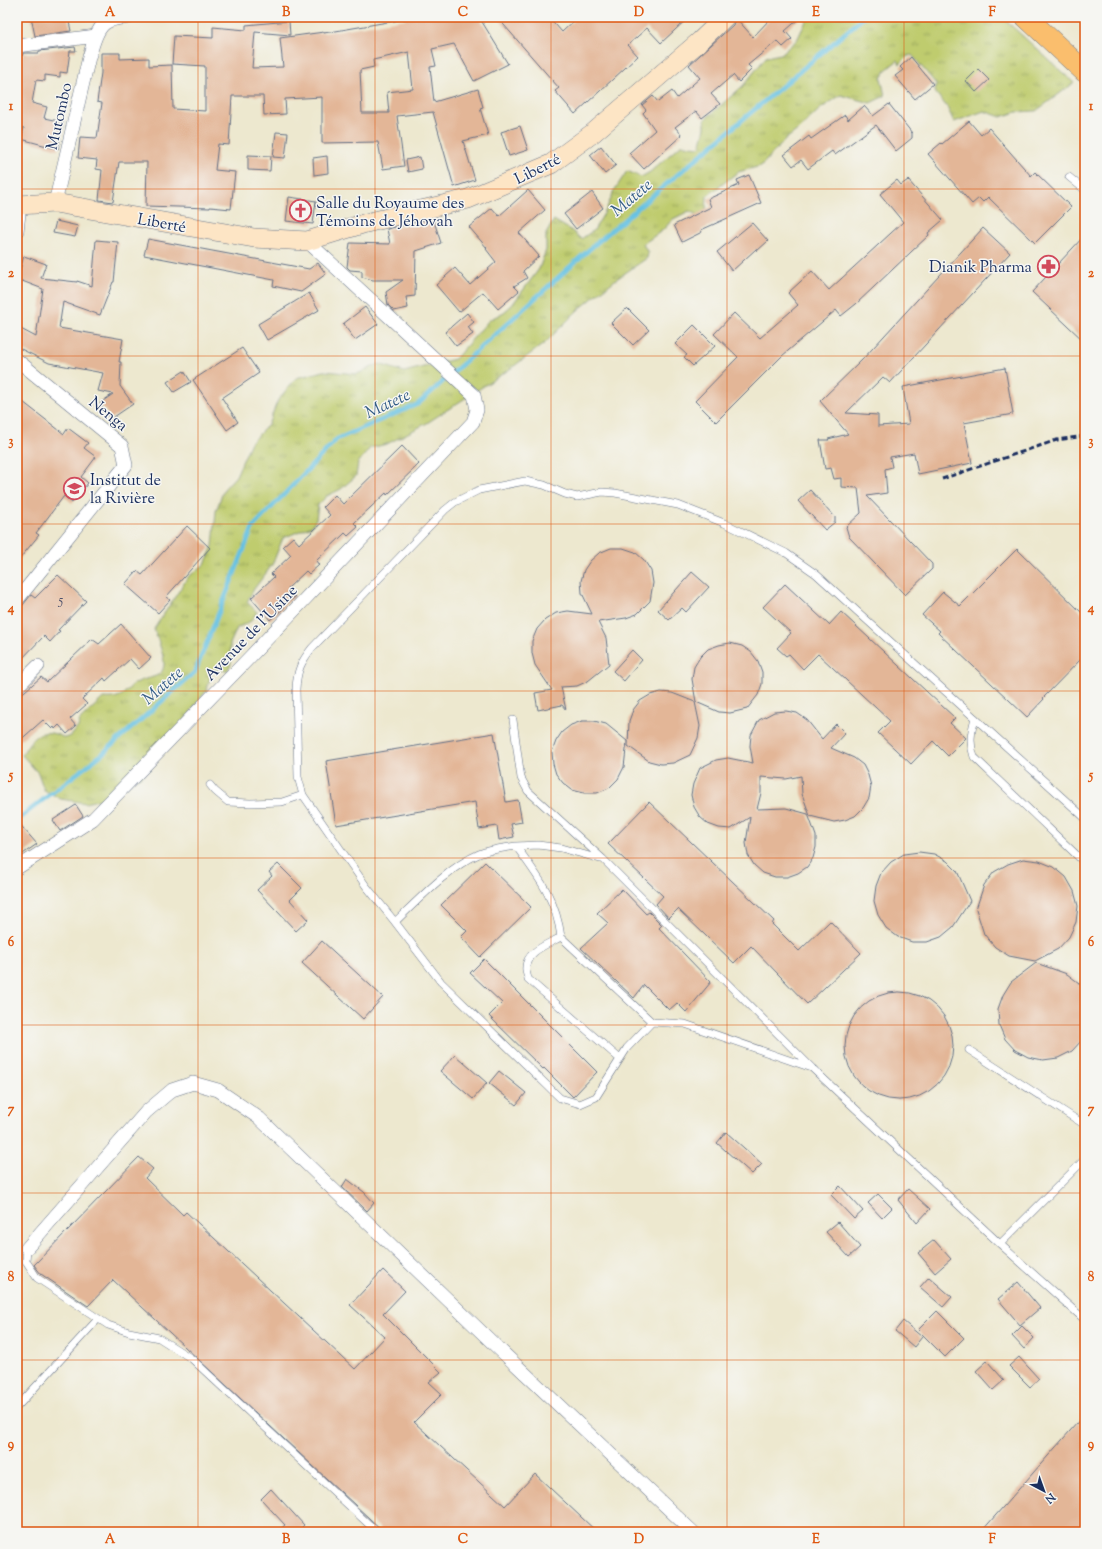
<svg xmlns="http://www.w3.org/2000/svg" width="1102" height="1549" font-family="'Sorts Mill Goudy',serif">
<defs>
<pattern id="grass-tufts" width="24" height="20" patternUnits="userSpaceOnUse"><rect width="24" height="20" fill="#bfcc6e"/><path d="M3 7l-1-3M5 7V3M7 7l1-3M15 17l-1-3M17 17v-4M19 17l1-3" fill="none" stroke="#9aa65e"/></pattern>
</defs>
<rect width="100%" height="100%" fill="#f6f6f2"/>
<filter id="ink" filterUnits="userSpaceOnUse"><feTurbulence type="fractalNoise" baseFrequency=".025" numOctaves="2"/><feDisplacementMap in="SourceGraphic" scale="8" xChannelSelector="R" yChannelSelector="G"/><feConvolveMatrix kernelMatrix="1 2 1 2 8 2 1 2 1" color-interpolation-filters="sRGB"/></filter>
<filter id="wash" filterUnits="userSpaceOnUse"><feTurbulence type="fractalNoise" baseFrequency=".012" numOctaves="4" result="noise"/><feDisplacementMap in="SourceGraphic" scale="16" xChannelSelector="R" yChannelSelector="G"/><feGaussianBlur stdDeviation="0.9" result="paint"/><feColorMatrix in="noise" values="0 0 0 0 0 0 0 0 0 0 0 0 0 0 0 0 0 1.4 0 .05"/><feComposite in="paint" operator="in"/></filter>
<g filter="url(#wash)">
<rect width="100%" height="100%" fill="#ede8cf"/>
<path fill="url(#grass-tufts)" stroke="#6d7e66" d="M808 17H1002L1074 83 1036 111 1016 112 1001 117 984 111 954 122 947 107 935 92 936 84 912 55 908 56 900 64 898 60 887 69 881 78 885 96 870 103 841 95 820 109 799 129 786 139 761 166 738 172 707 196 706 210 700 216 689 211 673 219 663 230 643 244 648 253 647 258 615 280 578 310 545 343 510 369 427 423 387 444 370 448 358 463 356 476 341 489 327 496 318 505 316 519 312 526 283 538 272 565 254 589 247 602 257 612 251 621 237 628 230 644 231 664 227 671 217 669 211 673 207 690 142 776 106 798 85 803 61 799 44 790 38 773 22 755C33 735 41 726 65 738L72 735 78 727 80 720 103 698C128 700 123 688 140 681 149 677 163 678 164 665 165 657 157 638 154 629L188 577 205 564 213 546 216 511 224 489 236 476 251 442 268 425 278 400 296 378 324 371 357 374 379 364 404 372 455 359 489 320 504 312 512 305 539 269 546 250V234L554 220 572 231 581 239 594 230 606 210 614 191 627 171 641 177 650 172 681 145 700 147 705 128V119L743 86 766 57 781 54 797 40Z"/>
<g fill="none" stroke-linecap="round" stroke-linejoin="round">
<path stroke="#65c1e3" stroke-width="4.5" d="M17 820 101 755 195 672 253 527 337 439 418 404 593 246 864 17"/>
</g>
<g id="blocks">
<path fill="#e3b697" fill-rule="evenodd" d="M31 17H68L71 31 35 36Z
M417 17H479L508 64 474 81 454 44 432 49 436 66 430 67 434 102 478 89 483 107 480 108 488 135 463 141 475 180 454 187 433 112 397 116 404 166 383 169 378 142 322 143V97L285 99 286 114 264 115 263 96H232L229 145 218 144 215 170 235 172 231 209 210 207V208L146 206 147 162H119L113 202 99 200 102 170 96 169 97 160 78 158 80 137 97 138 102 103 97 102 101 73V53H120V59L149 58V66L172 65 173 109 205 111V66L172 64 174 36 213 38V27L246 30V25L289 21 290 35 255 32 252 68 283 67 280 38 324 32V33ZM409 52 413 89 387 92 389 113H362L360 70 374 67 373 60Z
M497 17H549L562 32 578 17H689L661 43 647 28 628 45 638 56 575 114 555 91 559 88Z
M772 17H801L785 31 792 39 783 47 777 41 748 65 752 69 739 82 733 75 711 94 720 104 702 118 696 111 675 127 682 135 644 169 629 153 655 130 643 113 646 110 642 105 653 96 658 102 672 91 677 98 700 78 689 65 733 25 736 18 753 37Z
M75 47 76 51H70L67 73 60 72V77L45 75V81L36 80 32 103 47 107 44 118 63 122 58 149 21 139 24 128 17 127V83L23 53H39V51Z
M911 57 933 84 915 99 895 76 903 70 900 67Z
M978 69 989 80 976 92 966 81Z
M889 104 912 133V138L896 151 876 125 835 155 832 151 808 169 801 160 793 166 784 155 809 136 811 139 845 115 848 120 864 106 873 116Z
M969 121 981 135 989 128 1031 176 1035 172 1071 207 1035 243 988 197 983 202 979 198 972 204 928 154 941 143 942 144Z
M520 126 528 150 509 156 501 132Z
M276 132 288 133 285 158 273 157Z
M601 146 616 165 605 174 590 155Z
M248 155 271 156 270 171 248 170Z
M327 156 328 173 314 175 313 158Z
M420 157 422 169 408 172 406 160Z
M749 175 761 203 701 230 702 232 682 242 674 225 711 207 708 199 739 185 737 180Z
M897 180 901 185 908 180 943 220 928 233 929 235 856 304 841 316 836 310 782 356 716 422 695 401 738 357 714 334 734 313 760 338 798 305 788 293 812 271 829 290 903 222 880 194Z
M528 190 545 210 519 233 539 256 523 271 527 278 514 286 519 291 498 309 483 292 459 312 436 285 455 268 470 285 496 262 486 249 487 248 469 227 492 208 499 216Z
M592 192 603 208 576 229 564 214Z
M289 197 316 201 313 224 286 221Z
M433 218 441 243 416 251 415 296 406 297 408 308 394 311 388 305 386 292 403 280H373L362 277V271L350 270 347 267 350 243 390 244 387 229Z
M56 221 78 226 75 237 53 233Z
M752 223 768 241 757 251 756 249 732 271 717 252Z
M983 228 1010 253 890 383 883 377 846 413 878 415V426L909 424 903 387 1005 368 1013 414 964 423 972 463 918 474 914 453 890 457 892 467 885 469 887 493 867 496 932 564V569L905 595 849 537 846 527 861 513 858 488 841 487V478L834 479 831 468 825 469 820 440H829L828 439 848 434 820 401 862 360Z
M1085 235V342L1032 292Z
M148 239 309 269 318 263 326 274 301 292 273 286 274 280 144 255Z
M96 240 118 242 114 282H113L100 315 63 302 59 328 123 339 119 362H121L120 386 133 404 111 419 100 403 113 394 98 391 103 373 49 363 17 347V327L36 337 43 289 17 279 24 256 46 264 41 278 77 282V281L92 286Z
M309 293 319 310 267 340 258 324Z
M365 307 378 324 355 340 343 324Z
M627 308 649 330 633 345 611 323Z
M467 313 474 322 468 327 473 334 456 346 445 332Z
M694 325 715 346 693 366 684 357 687 355 675 344Z
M242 348 259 373 222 398 238 422 227 430 193 380Z
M184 371 191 382 174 392 167 382Z
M23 402 64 434 68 428 88 443 84 448 96 457 81 477 88 483 72 503 64 496 36 533 39 535 17 562V410Z
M402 446 419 464 387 495 386 493 354 523 358 527 348 536 345 533 316 561 319 565 309 574 306 571 288 588 295 597 283 606 284 608 270 620 251 598 274 577 271 574 291 555 283 546 293 537 299 544 330 515 323 507 335 495 343 504Z
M810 490 835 517V522L825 530 798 501Z
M187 526 210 548 166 597 170 600 158 613 125 584 137 571 142 575Z
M611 548H623L635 552 644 560 651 571 653 583 650 601 637 614 626 618 598 622 606 638 609 664 588 681 577 686 561 687 566 710 562 705 538 710 535 693 552 690 535 665 532 653V641L537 629 545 620 556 613 568 611 592 614 582 593 581 581 584 570 590 561 599 553Z
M1017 549 1085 616V655L1043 698 1044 699 1027 717 938 633 940 631 922 615 943 592 960 606Z
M692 572 709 587 686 612 682 608 669 620 658 610Z
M58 575 86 601 58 630 60 631 50 642 44 636 17 664V610L23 605 31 595 35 598Z
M785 584 829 625 841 612 955 718 950 723 966 738 948 756 933 741 911 764 878 733 890 721 818 654 803 669 789 654 786 656 777 648 791 633 763 607Z
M121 624 151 658 139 669 130 659 106 681 104 678 82 699 87 704 70 719 76 726 67 734 59 725 55 729 54 727 52 729 43 720 17 743V698L41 677 47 682 92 639 99 644Z
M730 643 742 646 751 652 758 661 762 672V684L758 695 747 709 730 713 719 712 696 702 692 679 694 667 700 657 708 649 719 645Z
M632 650 642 660 624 681 613 671Z
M661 692 672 693 695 702 700 726 698 738 690 755 673 763 661 764 649 761 628 746 629 721 633 710 640 701 650 695Z
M786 711 797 713 807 720 822 739 836 724 845 733 831 748 854 758 863 765 868 775 871 786 869 798 863 808 855 816 845 820 834 822 810 816 802 794 801 776 786 779 761 777V793L757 809 786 808 808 814 816 836V847L813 858 807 867 798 873 787 877H775L763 873 754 865 748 855 746 843 750 817 731 829 719 828 708 824 700 817 694 807 691 795 693 784 700 768 716 760 728 758 753 763 750 746 751 735 759 720 774 712Z
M582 721H594L606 724 627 741 624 767 618 779 609 788 597 793H584L572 790 563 783 556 774 553 764 552 752 556 741 562 732 571 725Z
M494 733 506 802 518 800 522 822 511 824 514 837 499 840 497 826 479 829 475 802 336 825 326 761Z
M649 802 774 921 772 924 799 951 830 921 861 953 807 1004 751 946 734 963 678 909 669 918 656 904 663 896 608 844Z
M76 805 83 816 60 831 53 820Z
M17 821 37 844 17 858Z
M919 852 934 854 947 861 957 871 970 901 953 927 941 937 927 942H912L898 937 886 928 878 915 874 901 876 886 881 873 891 862 904 854Z
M1023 859 1039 861 1054 867 1066 877 1074 891 1078 906 1076 922 1069 937 1058 949 1035 961 1009 956 995 947 984 934 976 909 984 885 994 872 1008 864Z
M485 862 531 907 480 957 461 937 467 931 441 905Z
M278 864 302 888 290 900 308 920 296 931 257 890 272 876 269 872Z
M622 889 646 914 649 912 662 925 659 928 711 982 686 1012 677 1003 669 1010 644 985 634 998 581 948 608 923 597 913Z
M322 941 383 997 363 1019 302 963Z
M484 959 597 1072 573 1097 544 1068 543 1069 489 1016 502 1003 470 973Z
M1036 963 1067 974 1079 983 1085 993V1034L1082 1040 1072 1051 1058 1058 1043 1060 1028 1057 1015 1050 1005 1039 999 1025 998 1009 1003 995 1011 982Z
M845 1046a54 54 0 1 1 108 0a54 54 0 1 1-108 0Z
M455 1055 487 1083 473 1099 440 1071Z
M499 1071 526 1093 516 1105 489 1083Z
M726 1132 762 1164 752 1174 717 1143Z
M139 1157 153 1169 145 1178 183 1215 186 1212 355 1369 385 1337 350 1305 383 1270 405 1291 383 1314 441 1372 429 1382 442 1394 414 1422 505 1506 535 1474 597 1532H384L113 1280 88 1306 41 1274 34 1265Z
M347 1179 364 1192 374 1203 367 1211 342 1187Z
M840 1186 863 1211 854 1219 831 1195Z
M908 1189 930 1209 917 1223 898 1200Z
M878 1194 892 1208 882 1218 868 1203Z
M838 1222 860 1247 849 1257 826 1232Z
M934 1240 951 1259 935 1273 918 1253Z
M929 1277 952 1297 943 1307 920 1287Z
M1018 1282 1040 1308 1020 1325 998 1299Z
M937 1311 964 1338 945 1357 918 1330Z
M903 1321 922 1337 914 1347 895 1331Z
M1022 1326 1034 1338 1024 1349 1012 1336Z
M1019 1357 1039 1379 1030 1387 1009 1366Z
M987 1361 1004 1380 993 1390 976 1371Z
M1085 1414V1532H981Z
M271 1489 304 1525 297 1532H277L285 1525 261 1499Z"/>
</g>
</g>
<g filter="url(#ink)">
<use href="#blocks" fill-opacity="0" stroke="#647086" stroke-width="1"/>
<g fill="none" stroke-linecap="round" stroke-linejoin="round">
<defs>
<path id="lane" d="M1069 177 1085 190
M975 718C971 732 969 743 974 757L1085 863
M513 720 521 778 528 791 603 859 812 1068 1000 1244 1085 1320
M210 785 215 791 228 802 250 803 282 802 303 795
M516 846 538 845 561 848 600 859
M395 922 441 982 560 1098 580 1104 596 1097 627 1048 652 1022
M561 937C548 944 524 952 526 970 526 973 528 977 528 979L620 1059
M969 1050 1085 1125
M812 1068 685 1024 652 1022 561 937C556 898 538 877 516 846 504 848 491 849 479 854 450 866 418 900 395 922L366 886 303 795 298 777 296 689C297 670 301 662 312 648L445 510 455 502 479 490 525 481 544 485 565 494 577 497 602 492 615 493 678 505 724 523 786 553 816 574 1085 818
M1000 1244 1085 1159
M27 1248 26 1261 37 1278 108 1325 129 1332 159 1338 192 1359 377 1532
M17 1407 98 1319"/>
<path id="street" d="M17 46 96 36
M55 203 89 57C93 45 97 25 109 21 115 18 123 18 129 17
M17 231 20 205
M17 360 122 446 126 465 17 600
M17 687 38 666
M17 868 93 819 249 658 473 422 477 410 474 395 307 241
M27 1248 146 1112 172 1090 193 1083 218 1090 259 1118 497 1347 693 1532"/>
<path id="secondary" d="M17 205 55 203 254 238 307 241 366 223 468 199 551 164 593 133 700 41 725 17"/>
<path id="primary" d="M1026 17 1085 72"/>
</defs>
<use href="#lane" stroke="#647086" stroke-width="8"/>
<use href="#street" stroke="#647086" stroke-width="14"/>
<use href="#secondary" stroke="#647086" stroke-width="20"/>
<use href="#primary" stroke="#647086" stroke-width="22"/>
<use href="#lane" stroke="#fff" stroke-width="7"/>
<use href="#street" stroke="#fff" stroke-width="13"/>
<use href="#secondary" stroke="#fde5c5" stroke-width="19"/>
<use href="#primary" stroke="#fabe6d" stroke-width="21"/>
<path stroke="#1b2f5e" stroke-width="3" stroke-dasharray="6 3" stroke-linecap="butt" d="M942 479 1057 440 1085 436"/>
</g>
</g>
<path fill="none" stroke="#de5710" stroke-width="1" stroke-opacity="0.55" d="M198 17V1532M375 17V1532M551 17V1532M727 17V1532M904 17V1532M17 189H1085M17 356H1085M17 524H1085M17 691H1085M17 858H1085M17 1025H1085M17 1193H1085M17 1360H1085"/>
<defs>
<symbol id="church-ring" viewBox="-11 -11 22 22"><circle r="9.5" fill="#f6f6f2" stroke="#d1495b" stroke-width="1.5"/><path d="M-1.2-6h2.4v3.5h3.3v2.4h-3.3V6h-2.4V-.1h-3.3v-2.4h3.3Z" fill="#d1495b"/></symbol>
<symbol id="pharmacy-ring" viewBox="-11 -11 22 22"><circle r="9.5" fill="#f6f6f2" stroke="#d1495b" stroke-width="1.5"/><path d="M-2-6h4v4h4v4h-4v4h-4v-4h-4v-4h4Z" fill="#d1495b"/></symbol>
<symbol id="school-ring" viewBox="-11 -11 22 22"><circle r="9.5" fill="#f6f6f2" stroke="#d1495b" stroke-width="1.5"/><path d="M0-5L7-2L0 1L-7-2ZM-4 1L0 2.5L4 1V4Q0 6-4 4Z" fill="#d1495b"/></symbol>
</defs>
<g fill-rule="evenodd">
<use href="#church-ring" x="288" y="198" width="25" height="25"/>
<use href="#pharmacy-ring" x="1036" y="254" width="25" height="25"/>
<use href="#school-ring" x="62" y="476" width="25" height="25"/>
</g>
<g text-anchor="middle" stroke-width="3" stroke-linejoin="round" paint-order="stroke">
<g font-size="14" fill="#4d516c">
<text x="61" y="604">5</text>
</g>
<g font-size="16" fill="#1b2f5e" stroke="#f6f6f2">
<text transform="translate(58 116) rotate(-77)" y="6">Mutombo</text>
<text transform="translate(537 168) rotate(-27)" y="6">Liberté</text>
<text transform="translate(162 222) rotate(10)" y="6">Liberté</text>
<text transform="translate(109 413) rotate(39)" y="6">Nenga</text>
<text transform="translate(250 632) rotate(-46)" y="6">Avenue de l'Usine</text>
</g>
<g font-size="16" fill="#1b2f5e" stroke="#f6f6f2" text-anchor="start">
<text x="316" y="208">Salle du Royaume des<tspan x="316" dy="18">Témoins de Jéhovah</tspan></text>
<text x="1032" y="272" text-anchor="end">Dianik Pharma</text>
<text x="90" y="485">Institut de<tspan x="90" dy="18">la Rivière</tspan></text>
</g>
<g font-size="17" font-style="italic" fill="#315b86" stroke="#f6f6f2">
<text transform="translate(631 197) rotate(-40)" y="6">Matete</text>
<text transform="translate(387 403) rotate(-25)" y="6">Matete</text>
<text transform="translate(162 685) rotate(-41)" y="6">Matete</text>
</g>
</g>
<rect width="1102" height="1549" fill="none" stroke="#f6f6f2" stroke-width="44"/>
<g transform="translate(1044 1491) rotate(139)" stroke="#f6f6f2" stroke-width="3" paint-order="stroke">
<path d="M0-3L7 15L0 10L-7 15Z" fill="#1b2f5e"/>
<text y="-6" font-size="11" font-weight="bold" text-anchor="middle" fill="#1b2f5e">N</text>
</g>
<rect x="22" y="22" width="1058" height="1505" fill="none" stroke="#de5710" stroke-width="1.5"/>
<g font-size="13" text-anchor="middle" font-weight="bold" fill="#de5710">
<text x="110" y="16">A</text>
<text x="286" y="16">B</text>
<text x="463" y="16">C</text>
<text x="639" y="16">D</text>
<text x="816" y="16">E</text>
<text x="992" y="16">F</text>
<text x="11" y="110">1</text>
<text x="1091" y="110">1</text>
<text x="11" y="277">2</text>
<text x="1091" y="277">2</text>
<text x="11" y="445">3</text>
<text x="1091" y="445">3</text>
<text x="11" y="612">4</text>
<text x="1091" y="612">4</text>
<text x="11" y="779">5</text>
<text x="1091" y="779">5</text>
<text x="11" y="946">6</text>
<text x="1091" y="946">6</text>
<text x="11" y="1113">7</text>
<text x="1091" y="1113">7</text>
<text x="11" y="1281">8</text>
<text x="1091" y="1281">8</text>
<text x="11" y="1448">9</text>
<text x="1091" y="1448">9</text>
<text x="110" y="1543">A</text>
<text x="286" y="1543">B</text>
<text x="463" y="1543">C</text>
<text x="639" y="1543">D</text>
<text x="816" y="1543">E</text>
<text x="992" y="1543">F</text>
</g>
</svg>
